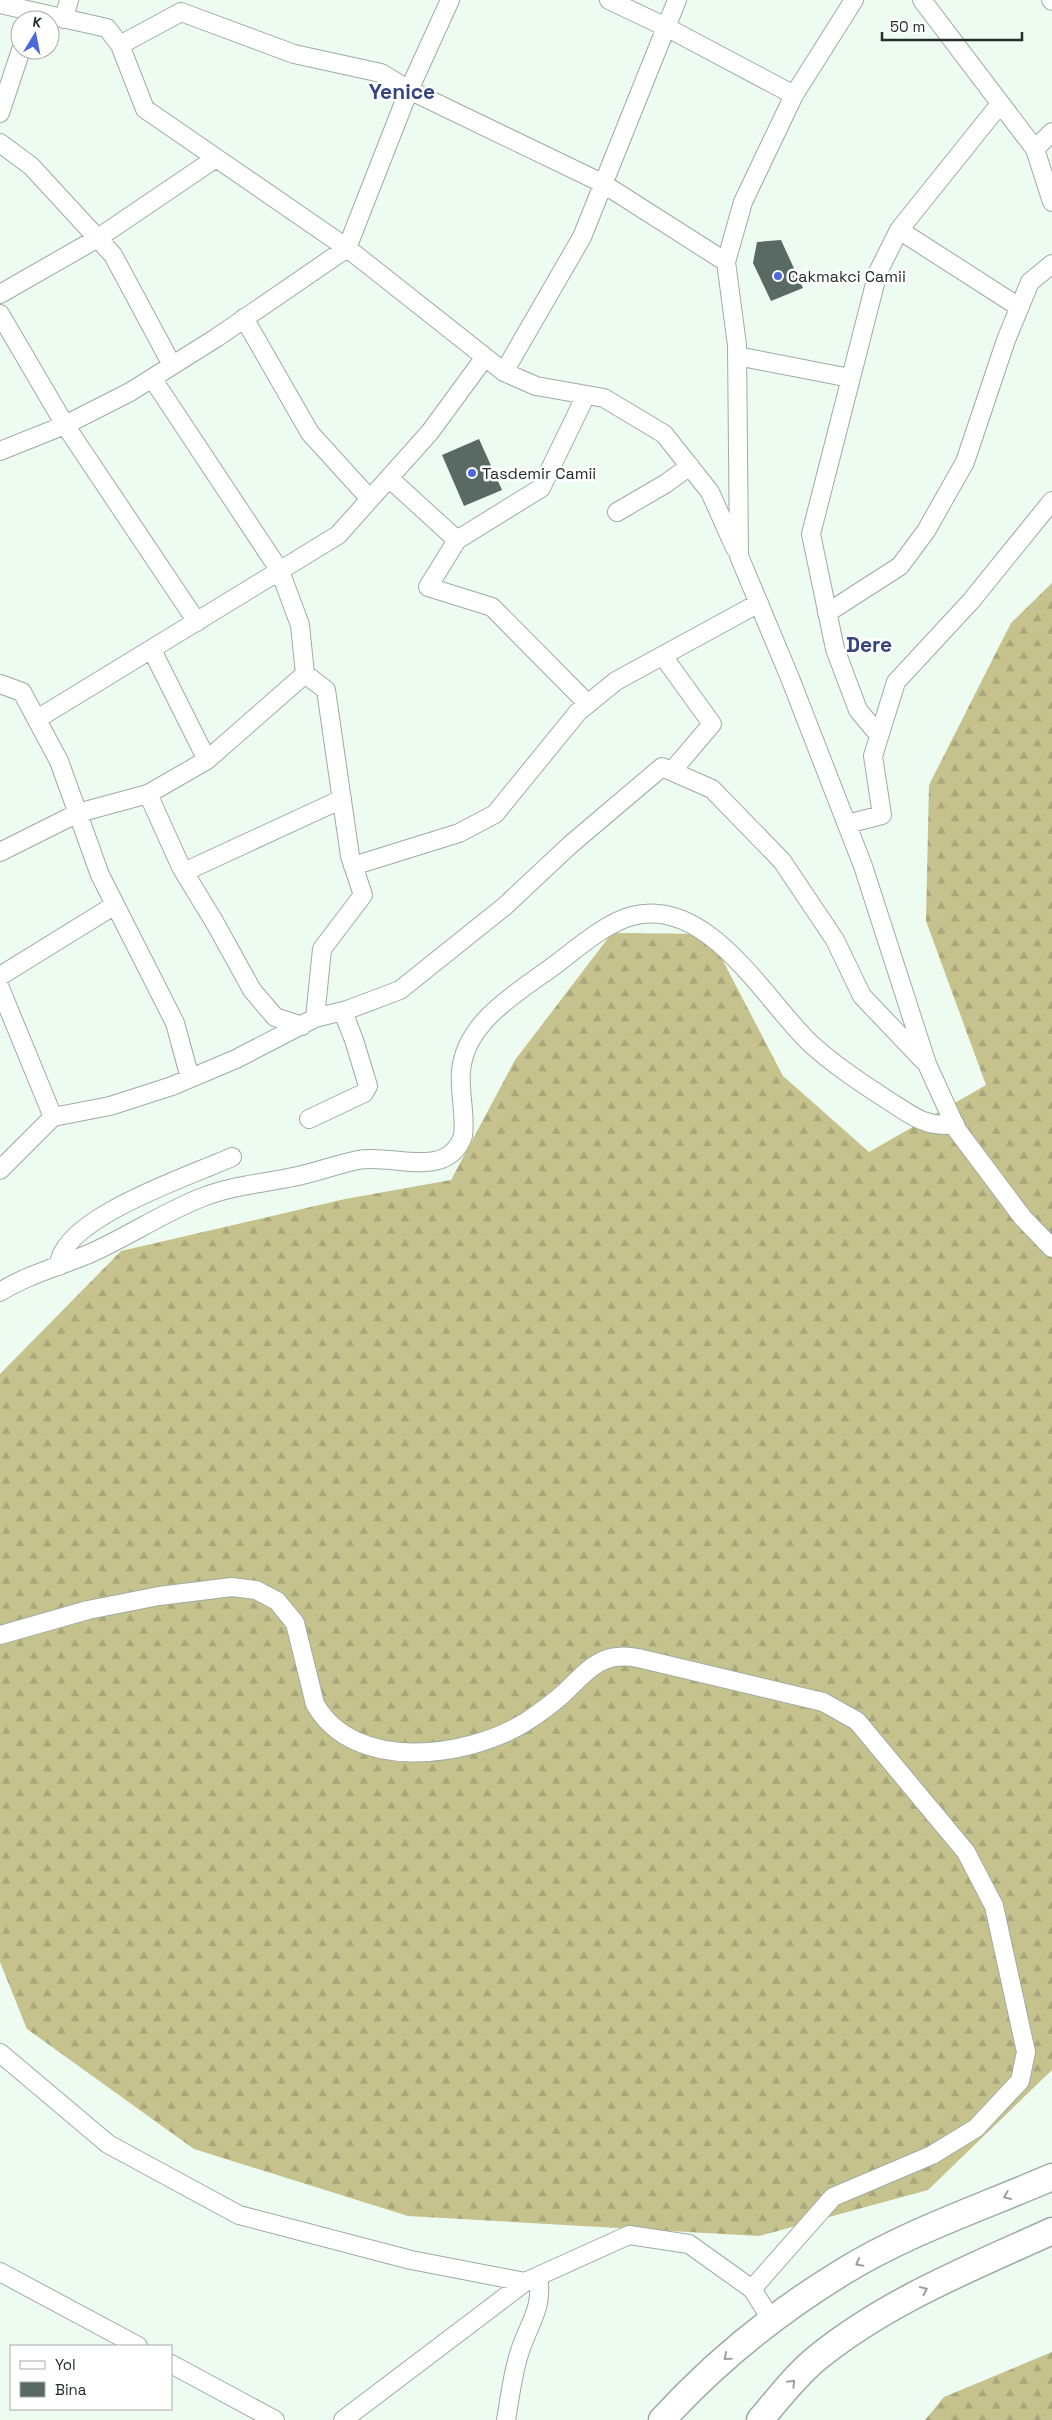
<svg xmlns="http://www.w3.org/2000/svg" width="1052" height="2420" font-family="'Space Grotesk',sans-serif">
<defs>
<pattern id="forest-firs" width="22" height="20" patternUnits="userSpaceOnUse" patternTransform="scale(1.25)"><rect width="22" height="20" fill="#c5c28d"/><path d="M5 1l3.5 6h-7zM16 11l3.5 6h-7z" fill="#a9a77a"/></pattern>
</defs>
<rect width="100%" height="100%" fill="#edfbf0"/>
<path fill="url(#forest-firs)" d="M1052 583V2070L928 2190 759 2236 408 2216 194 2149 27 2029 0 1962V1374L121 1251 345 1199 451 1180 515 1060 612 933 709 934 783 1076 869 1152 986 1085 926 921 929 785 1011 623Z
M1052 2352V2420H925L944 2397Z"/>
<path fill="#596a65" d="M781 240 803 288 771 301 753 263 757 242Z
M479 439 502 490 464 506 442 455Z"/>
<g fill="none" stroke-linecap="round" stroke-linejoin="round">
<defs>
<path id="minor" d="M609 0 666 27 794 95
M854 0 794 95 743 202 726 262 737 345 739 556 790 678 863 866 927 1064 957 1130 1023 1218 1052 1248
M922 0 1035 149 1052 202
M1051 0 1052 1
M0 4 107 28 120 45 145 109 347 248 504 372 536 386 604 398 664 434 710 492 735 548
M64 19 69 0
M120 45 181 12 294 54 381 73 409 90 602 183 726 262
M0 113 21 50
M0 143 31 166 113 255 172 365
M1035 149 1052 132
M899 230 1019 307
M0 294 98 238 216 158
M0 314 65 425 197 622
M244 318 310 433 370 499
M737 356 850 378
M504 372 582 237 677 0
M152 378 280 571 300 625 305 674 326 690 350 856 363 895 322 949 315 1018
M586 395 541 488 457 540 428 587 492 607 588 704
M0 451 65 425 130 392 216 338 347 248 409 90 450 0
M389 478 457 540
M617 512 665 484 690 466
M827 613 900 566 926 531 965 462 1006 340 1030 282 1052 264
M152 650 207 760
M663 656 712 724 672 771
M0 684 22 692 59 761 100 875 175 1023 190 1078
M37 719 338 535 430 432 485 357
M878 734 858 710 835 649 811 534 878 272 899 230 1000 104
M148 794 181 867 215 923 252 990 275 1017 302 1026
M847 824 882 815 873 756 896 682 971 601 1052 501
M0 852 78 813 148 794 207 760 305 674
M353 866 459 833 495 814 578 712 616 681 759 603
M184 872 342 799
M0 976 115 905
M0 988 53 1117
M309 1119 364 1093 368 1086 354 1040 343 1012
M0 1170 53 1117 110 1106 172 1086 236 1059 315 1018 347 1010 400 990 505 906 570 845 662 767 712 789 782 861 835 940 862 996 923 1060
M59 1266C60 1218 193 1175 232 1157
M0 1292C26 1275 61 1266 91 1253 129 1236 164 1212 203 1197 231 1186 259 1184 288 1178 312 1174 334 1165 358 1160 392 1153 447 1181 463 1136 466 1114 459 1093 461 1071 466 1019 521 991 559 962 578 947 608 922 632 916 708 896 764 999 810 1043 834 1065 860 1082 886 1099 910 1114 926 1129 955 1124
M0 1635 88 1610 159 1596 232 1587 256 1590 277 1601 295 1623 315 1704C354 1773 466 1758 524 1723 538 1714 552 1704 564 1693 588 1670 601 1651 638 1658L823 1702 857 1721 966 1852 994 1906 1026 2052 1020 2081 976 2128 932 2155 833 2197 752 2289
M0 2053 108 2144 239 2215 411 2260 525 2282
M0 2272 138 2346
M171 2364 275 2420
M343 2420 525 2282 629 2235 689 2244 752 2289 771 2319
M506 2420C510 2398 512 2376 519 2354 528 2324 544 2309 538 2276"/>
<path id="highway" d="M662 2420C715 2362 774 2314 841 2273 905 2233 983 2207 1052 2177
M760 2420C778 2399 796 2375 817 2358 887 2301 971 2268 1052 2231"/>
</defs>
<use href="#minor" stroke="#9eaca1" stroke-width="20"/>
<use href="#highway" stroke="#9eaca1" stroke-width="29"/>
<use href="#minor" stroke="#fff" stroke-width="18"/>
<use href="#highway" stroke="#fff" stroke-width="26"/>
</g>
<defs><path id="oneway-chevron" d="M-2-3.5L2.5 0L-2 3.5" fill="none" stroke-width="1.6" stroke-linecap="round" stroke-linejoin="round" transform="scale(1.25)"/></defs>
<g stroke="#9da09e">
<use href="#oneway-chevron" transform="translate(1007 2196) rotate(157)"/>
<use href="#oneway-chevron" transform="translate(859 2263) rotate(152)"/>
<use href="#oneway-chevron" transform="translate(924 2290) rotate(-25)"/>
<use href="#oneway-chevron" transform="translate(727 2357) rotate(140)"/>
<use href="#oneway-chevron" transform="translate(792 2383) rotate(-46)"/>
</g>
<g fill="#4c68dc" stroke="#fff" stroke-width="2">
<circle cx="778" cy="276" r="5"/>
<circle cx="472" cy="473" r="5"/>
</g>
<g text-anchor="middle" stroke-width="5" stroke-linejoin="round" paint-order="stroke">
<g font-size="16" fill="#262c28" stroke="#fff" text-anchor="start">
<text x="788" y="282">Cakmakci Camii</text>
<text x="482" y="479">Tasdemir Camii</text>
</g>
<g font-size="21" font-weight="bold" fill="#34457f" stroke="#fff">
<text x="402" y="99">Yenice</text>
<text x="869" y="652">Dere</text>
</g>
</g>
<rect x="10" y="2345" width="162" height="65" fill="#ffffff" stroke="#a8aba9"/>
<rect x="20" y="2361" width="25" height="8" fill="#ffffff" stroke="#a8aba9"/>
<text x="55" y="2370" font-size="15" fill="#262c28">Yol</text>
<rect x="20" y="2382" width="25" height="15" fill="#596a65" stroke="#a8aba9"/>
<text x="55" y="2395" font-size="15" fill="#262c28">Bina</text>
<g transform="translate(35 35) rotate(10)"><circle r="24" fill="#ffffff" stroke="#a8aba9"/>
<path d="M0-4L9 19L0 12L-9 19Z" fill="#4c68dc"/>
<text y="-8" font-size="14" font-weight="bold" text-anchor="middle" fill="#262c28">K</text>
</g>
<path d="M882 32v8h140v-8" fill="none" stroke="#262c28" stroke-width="2.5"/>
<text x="890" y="32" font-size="15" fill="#262c28" stroke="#ffffff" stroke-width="4" paint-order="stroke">50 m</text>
</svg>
